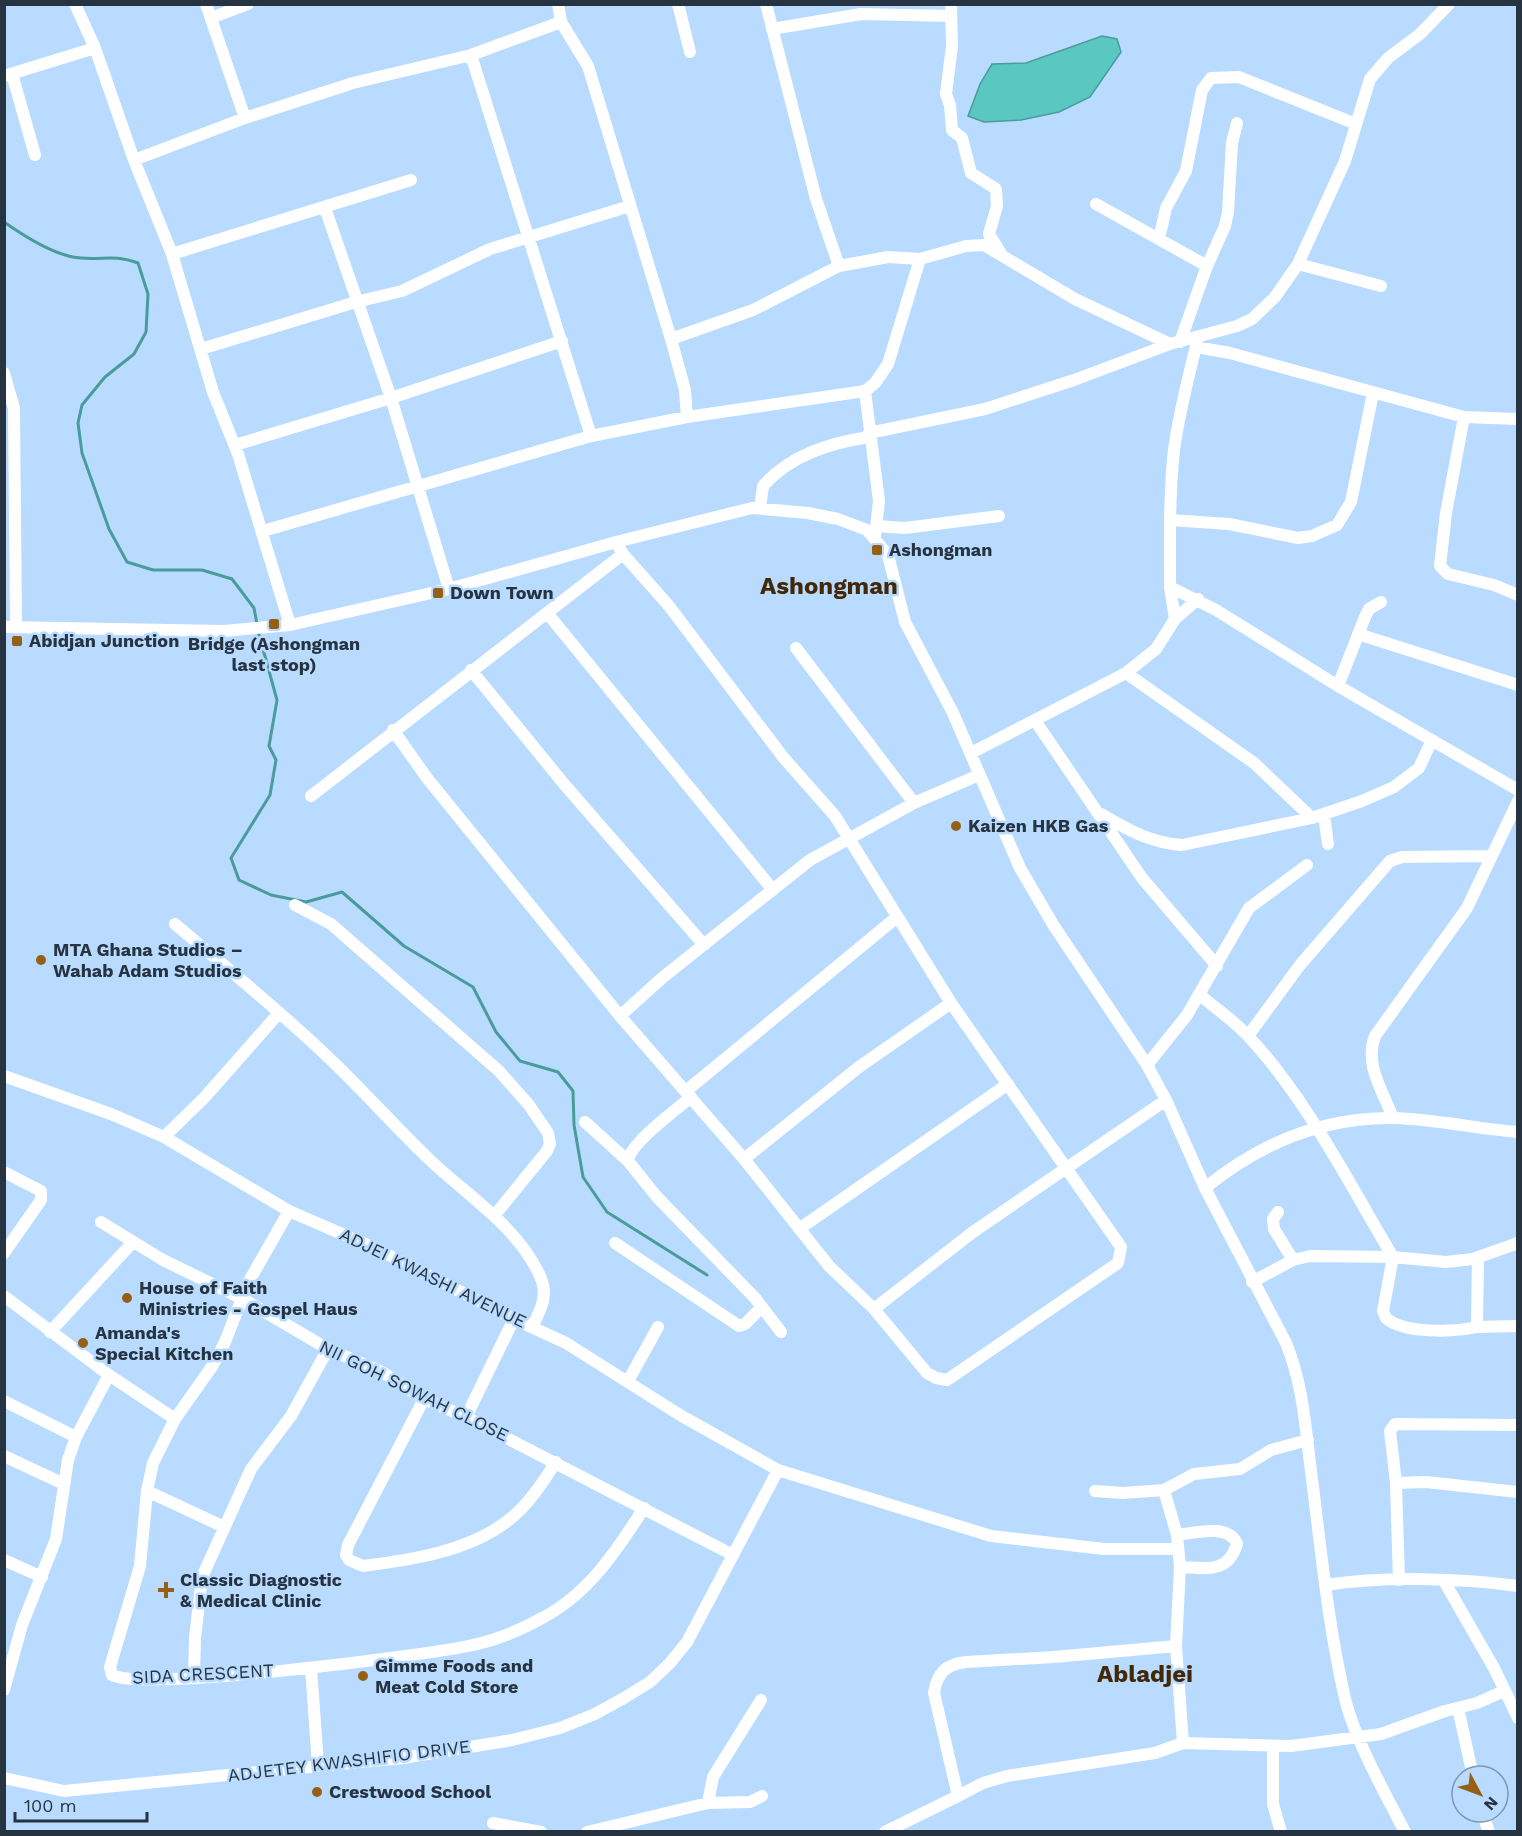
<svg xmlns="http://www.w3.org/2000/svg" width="1522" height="1836" font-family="'Work Sans',sans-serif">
<rect width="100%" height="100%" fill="#b9dbff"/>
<path fill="#5ac8c1" stroke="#4a9b9b" stroke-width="1.5" d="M1102 36 1117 39 1121 52 1090 97 1059 112 1021 120 984 122 968 116 980 84 992 64 1026 63Z"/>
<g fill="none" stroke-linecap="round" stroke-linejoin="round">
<path stroke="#4a9b9b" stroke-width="3" d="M4 222C24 236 57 257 81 258 105 260 113 254 138 263L148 294 146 332 134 354 105 377 82 405 78 423 82 453 109 529 127 562 153 570H202L232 579 254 608 257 624
M258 631 277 700 269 746 276 760 270 795 231 858 239 880 271 895 306 902 342 892 404 946 473 987 496 1032 520 1061 558 1072 573 1091 574 1125 583 1177 607 1212 707 1275"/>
<path stroke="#fff" stroke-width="12" d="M75 4 95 48 134 160 172 254 213 392 238 454 290 625
M206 4 245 118
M558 4 561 22 588 66 671 339 685 390 687 417
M678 4 690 52
M766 4 816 199 839 266
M951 4 952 46 946 94 950 105 952 130 962 138 971 173 996 189 997 206 989 234 1000 252
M211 18 248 4
M772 29 861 14 951 16
M471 55 591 436
M12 74 35 155
M4 76 95 48
M134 160 245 118 353 83 471 55 561 22
M1096 204 1207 266
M325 208 391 398 449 589
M1159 239 1166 208 1186 171 1202 90 1211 78 1239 77 1356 124
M172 254 411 180
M1298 264 1381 286
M1198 338C1189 375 1179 412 1174 450 1169 496 1170 541 1170 587L1216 610 1338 686 1518 790
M671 339 753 310 839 266 888 257 920 259 966 246 984 245 1075 299 1170 344
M1180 342 1207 266 1225 226 1228 212 1232 143 1237 123
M1196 347 1230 353 1464 417 1518 419
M201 349 356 302 402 291 490 249 630 206
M4 373 14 408 16 627
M865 391 879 501 875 537
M1464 417 1446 513 1440 566 1448 574 1494 585 1518 595
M869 433 985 409 1074 380 1170 344 1237 326 1252 319 1275 297 1298 264 1345 161 1370 79 1388 58 1420 34 1449 4
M235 445 391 398 562 341
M760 508 763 486C790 455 830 443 869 437
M1170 520 1229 524 1298 538 1312 536 1337 525 1351 502 1373 393
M877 526 905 528 999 516
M263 531 591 436 687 417 865 391 875 383 888 364 920 259
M1170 587 1175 619
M548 614 773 890
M4 627 224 631 290 625 449 589 616 542 752 508 808 513 838 519 867 530 888 555 905 622 953 713 1020 868 1054 926 1147 1065 1166 1100 1205 1188 1286 1343C1302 1382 1305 1422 1310 1463 1320 1540 1327 1619 1344 1694 1353 1737 1385 1793 1405 1832
M1358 634 1518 685
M796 648 914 803
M471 670 564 784 704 945
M1126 673 1254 763 1312 818
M1338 686 1365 617 1369 609 1381 602
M1036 722 1142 878 1217 966
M393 730 427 778 620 1016 744 1159 829 1266 874 1309 927 1373 936 1378 947 1380 1118 1263 1121 1247 951 1003 835 816 783 757 669 606 623 554 616 542
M971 753 1126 673 1156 649 1175 619 1198 599
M311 796 623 554
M1101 814C1128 830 1151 843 1182 845L1312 818 1362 801 1394 787 1419 768 1432 740
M1324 815 1328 844
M295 905 331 924 499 1071 529 1105 548 1133 550 1144 547 1151 494 1216
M175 924C227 968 280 1011 329 1058 364 1091 396 1128 431 1161 468 1196 519 1228 540 1276 549 1295 541 1309 532 1327
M1200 995C1215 1008 1232 1019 1246 1034 1304 1094 1350 1185 1393 1257L1383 1311 1386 1318C1404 1334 1454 1332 1477 1327L1478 1257
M620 1016 662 978 810 860 914 803 979 775
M1248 1036 1300 965 1390 861 1402 857 1492 856
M1147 1065 1187 1015 1249 908 1307 865
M4 1076 111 1114 164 1137 289 1211 377 1249 514 1319 566 1343 680 1415 778 1470 991 1536 1104 1549H1177
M686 1091 897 917
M691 1097C676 1110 630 1143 628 1161L657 1197 755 1298 781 1332
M1393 1118C1383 1091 1364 1065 1375 1036L1467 908 1518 801
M585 1122 628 1161
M164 1137 204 1098 279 1013
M744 1159 859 1067 951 1003
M4 1172 41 1191V1200L4 1253
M1205 1188C1259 1144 1323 1117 1394 1118 1435 1119 1477 1129 1518 1132
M289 1211 248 1283 225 1342 213 1365 175 1419 153 1463 147 1491 140 1566 110 1667 112 1675C141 1692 421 1656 468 1646 494 1641 521 1630 544 1617 589 1593 617 1550 644 1508
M1278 1212 1273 1219 1274 1229 1293 1260
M101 1222 163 1260 243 1299 328 1349 382 1372 424 1399 466 1417 731 1554
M799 1229 1008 1084
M615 1243 739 1326 745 1324 762 1307
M1252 1282 1293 1260 1310 1256 1393 1257 1446 1262 1473 1259 1518 1243
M4 1296 109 1375 175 1419
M874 1309 973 1232 1166 1100
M1477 1327 1518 1326
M50 1332 133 1242
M628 1381 658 1327
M424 1399 348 1545 346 1555 349 1560 363 1566C411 1560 471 1551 510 1519 529 1504 543 1482 556 1462
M4 1401 76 1437
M466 1417 514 1319
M4 1456 64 1484
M1396 1483 1390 1431 1395 1424 1518 1425
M1164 1490 1177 1535 1180 1567 1176 1646 1183 1743
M147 1491 224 1527
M1095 1491 1123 1493 1164 1490 1194 1474 1240 1469 1271 1450 1308 1440
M1177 1535C1194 1533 1229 1523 1237 1544 1228 1574 1206 1568 1180 1567
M4 1560 42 1577
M1399 1580 1396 1483 1426 1482 1518 1492
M1444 1581 1494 1668 1518 1718
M1326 1585C1383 1576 1460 1578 1518 1586
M311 1668 318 1765
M194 1677 195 1638 202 1577 251 1469 291 1416 328 1349
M4 1690 22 1625 56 1539 68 1460 76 1437 109 1375
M1458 1708 1473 1776
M1273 1746V1804L1281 1832
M4 1778 64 1791 403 1758 512 1740 560 1728 595 1714 624 1698 650 1682 670 1663 687 1642 778 1470
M958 1796 983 1783 1007 1776 1155 1753 1183 1743 1291 1746 1381 1734 1445 1711 1477 1703 1504 1691
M708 1803 713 1777 761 1700
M1482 1812 1489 1832
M493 1823 541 1832
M587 1832 708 1803 750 1802 762 1796
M885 1832 958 1796 934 1693C937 1673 946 1664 966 1662L1054 1657 1176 1646"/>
</g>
<g fill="#956016" stroke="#b9dbff" stroke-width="2">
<rect x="871" y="544" width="12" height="12" rx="3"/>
<rect x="432" y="587" width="12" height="12" rx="3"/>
<rect x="268" y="618" width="12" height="12" rx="3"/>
<rect x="11" y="635" width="12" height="12" rx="3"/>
<circle cx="956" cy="826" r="6"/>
<circle cx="41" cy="960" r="6"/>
<circle cx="127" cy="1298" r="6"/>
<circle cx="83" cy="1343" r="6"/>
<path d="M163 1581h6v6h6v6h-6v6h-6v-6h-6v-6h6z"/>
<circle cx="363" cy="1676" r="6"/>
<circle cx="317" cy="1792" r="6"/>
</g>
<g text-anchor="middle" stroke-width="5" stroke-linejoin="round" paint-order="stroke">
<g font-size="18" font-weight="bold" fill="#263341" stroke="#b9dbff" text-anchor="start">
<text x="889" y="556">Ashongman</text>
<text x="450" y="599">Down Town</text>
<text x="29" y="647">Abidjan Junction</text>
<text x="274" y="650" text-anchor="middle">Bridge (Ashongman<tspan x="274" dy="21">last stop)</tspan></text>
<text x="968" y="832">Kaizen HKB Gas</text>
<text x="53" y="956">MTA Ghana Studios –<tspan x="53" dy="21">Wahab Adam Studios</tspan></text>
<text x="139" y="1294">House of Faith<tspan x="139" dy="21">Ministries - Gospel Haus</tspan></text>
<text x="95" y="1339">Amanda's<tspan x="95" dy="21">Special Kitchen</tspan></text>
<text x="180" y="1586">Classic Diagnostic<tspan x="180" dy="21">&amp; Medical Clinic</tspan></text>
<text x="375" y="1672">Gimme Foods and<tspan x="375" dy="21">Meat Cold Store</tspan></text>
<text x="329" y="1798">Crestwood School</text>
</g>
<g font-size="18" fill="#263341" stroke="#b9dbff">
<text transform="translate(433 1278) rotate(26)" y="6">ADJEI KWASHI AVENUE</text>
<text transform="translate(414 1391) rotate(26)" y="6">NII GOH SOWAH CLOSE</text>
<text transform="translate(203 1674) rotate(-3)" y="6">SIDA CRESCENT</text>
<text transform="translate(349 1761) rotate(-7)" y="6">ADJETEY KWASHIFIO DRIVE</text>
</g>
<g font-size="24" font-weight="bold" fill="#422806" stroke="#b9dbff">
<text x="829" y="594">Ashongman</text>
<text x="1145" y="1682">Abladjei</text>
</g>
</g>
<rect width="1522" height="1836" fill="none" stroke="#263341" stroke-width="12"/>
<g transform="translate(1480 1794) rotate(131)"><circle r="28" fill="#b9dbff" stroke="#7e98b3" stroke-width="1.5"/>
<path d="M0-4.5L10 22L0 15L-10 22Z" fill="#956016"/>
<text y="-9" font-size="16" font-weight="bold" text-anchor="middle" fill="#263341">N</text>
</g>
<path d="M15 1812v9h132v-9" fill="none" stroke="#263341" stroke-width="3"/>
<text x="24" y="1812" font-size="18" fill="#263341" stroke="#b9dbff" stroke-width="4.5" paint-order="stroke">100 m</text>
</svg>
